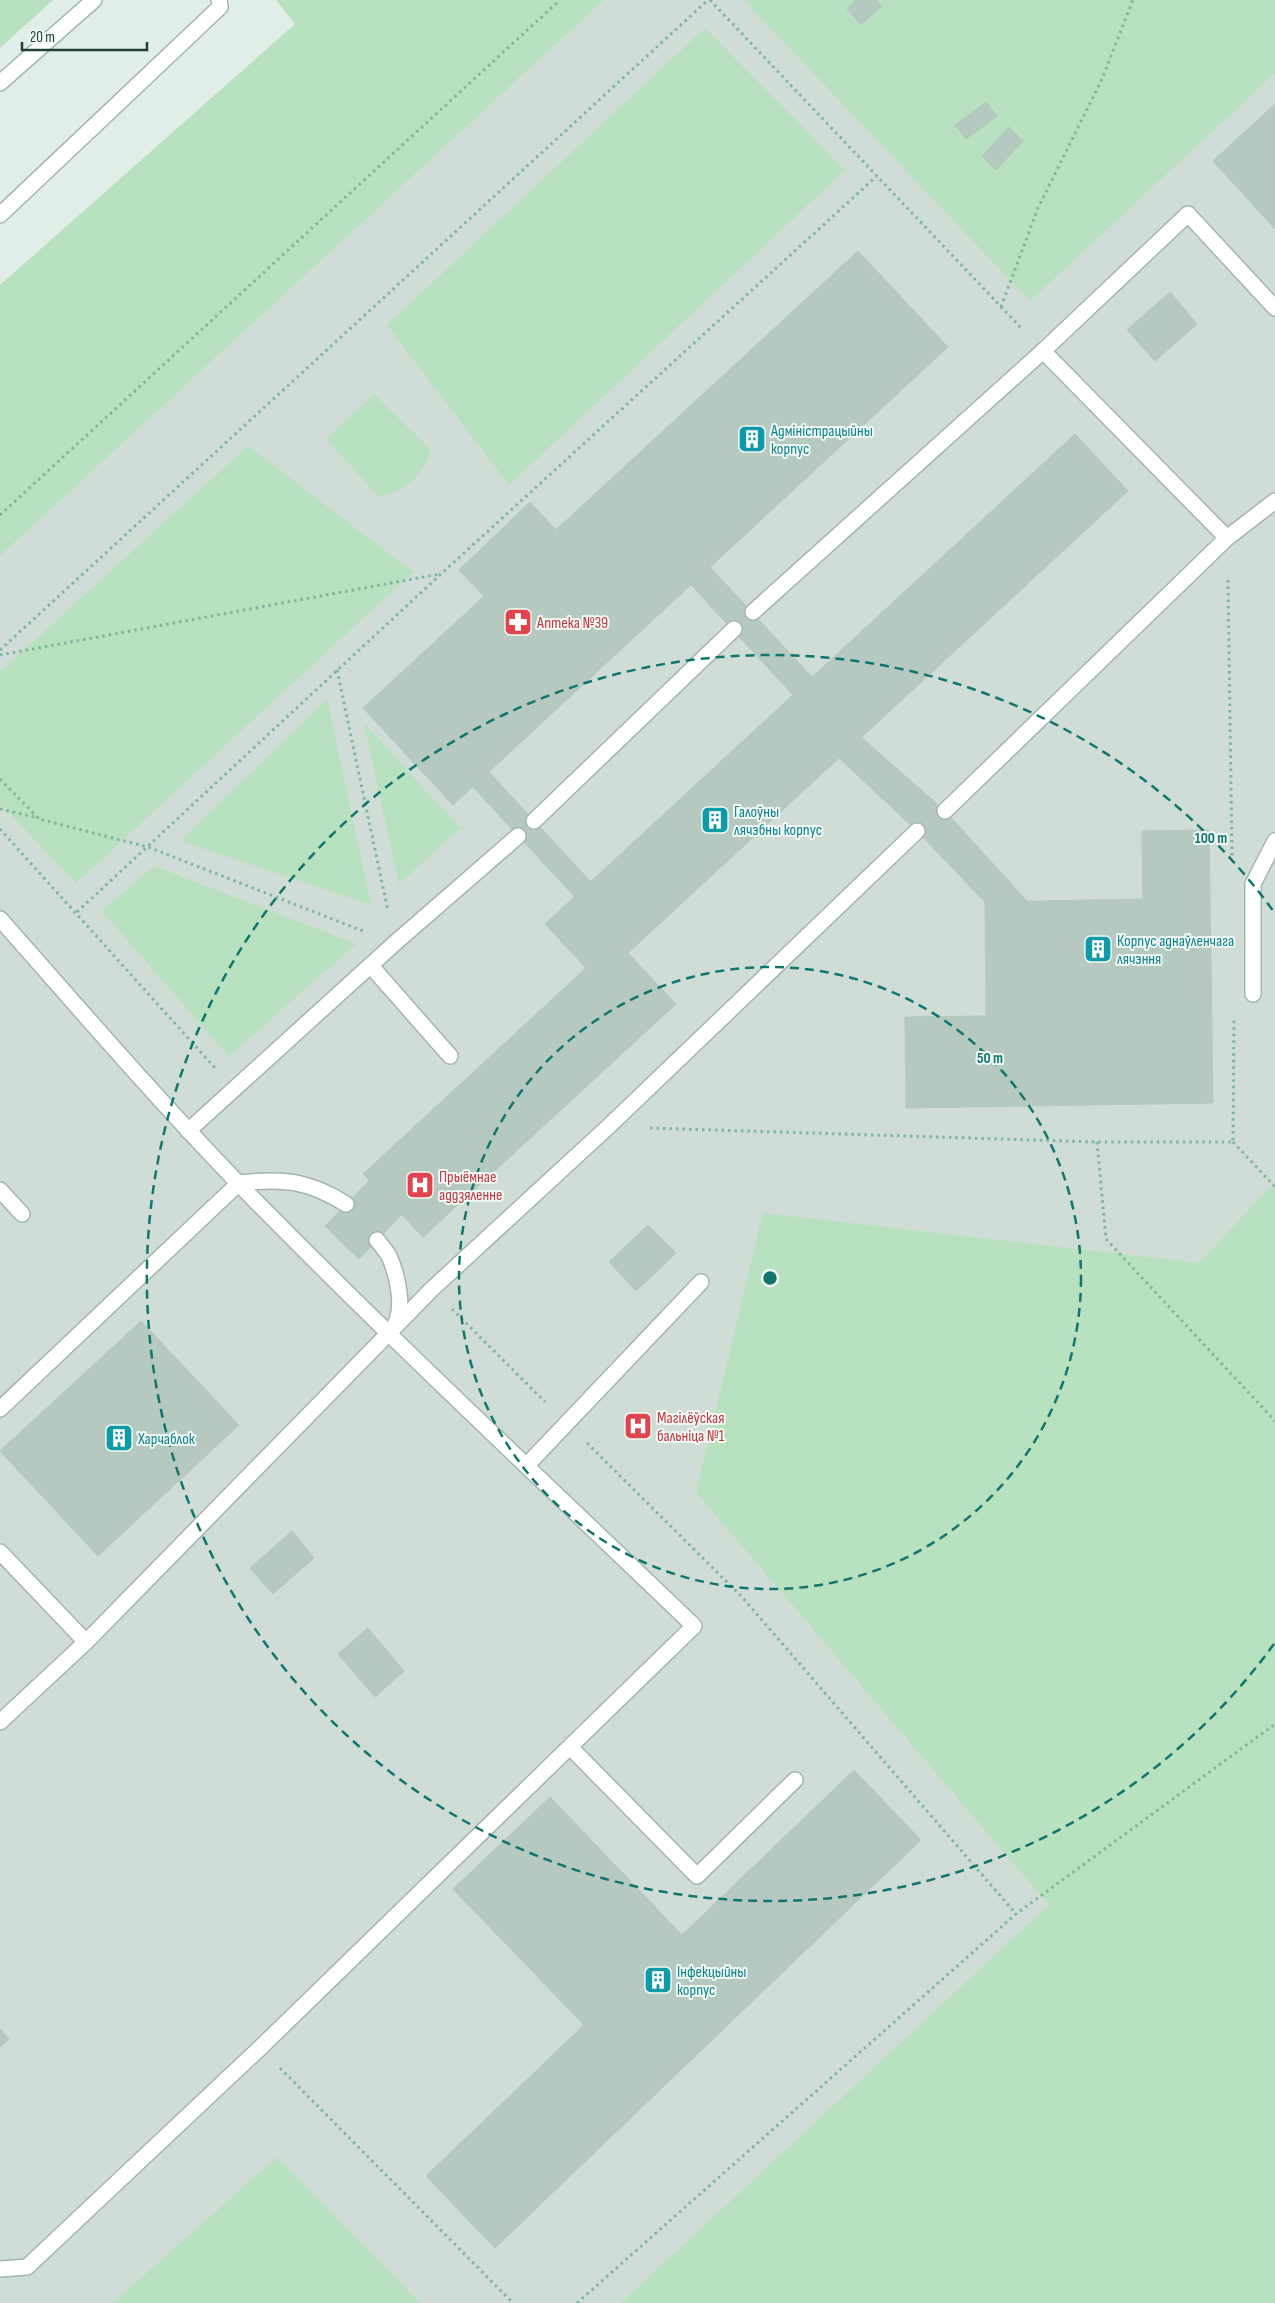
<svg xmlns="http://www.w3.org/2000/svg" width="1275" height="2303" font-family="'Sofia Sans Condensed',sans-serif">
<rect width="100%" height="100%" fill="#e1ede7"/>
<path fill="#cfddd6" d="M604 0H1275V2295L1265 2303H0V556Z"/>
<path fill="#b8e1c0" d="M0 0H53L0 48Z
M276 0H604L0 556V285L295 24Z
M744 0H1275V73L1030 301Z
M705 28 845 170 509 485 387 325Z
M374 394 431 450C419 478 408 491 378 496L327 439Z
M248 446 413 572 76 883 0 803V672Z
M327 699 371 905 181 841Z
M364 723 460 828 399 884Z
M154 866 356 944 229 1056 102 911Z
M1275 1182V2303H621L1049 1905 696 1492 763 1213 1199 1263Z
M277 2157 420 2303H113Z"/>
<path fill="#b6c9c0" stroke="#b3c8be" d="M856 0H877L882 6 861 25 847 9Z
M986 102 997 116 966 139 955 125Z
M1275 104V229L1213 161Z
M1009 127 1023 141 996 170 982 156Z
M858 251 948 347 453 805 363 708Z
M1170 292 1197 324 1155 361 1127 330Z
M1075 434 1128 491 628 953 676 1004 423 1237 363 1174 586 968 545 924Z
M530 502 556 530 485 597 459 570Z
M710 567 812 677 793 695 691 585Z
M861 737 945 811 1027 901 985 902 917 831 839 758Z
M488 771 591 882 575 897 473 787Z
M1209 830 1213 1103 906 1108 905 1017 986 1016 985 902 1143 899 1142 831Z
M370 1180 402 1214 359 1259 325 1226Z
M648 1225 676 1253 636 1291 609 1262Z
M141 1321 239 1425 98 1556 0 1451Z
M292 1531 314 1558 273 1594 250 1568Z
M368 1628 404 1671 375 1697 338 1654Z
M854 1770 921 1840 495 2248 426 2176 584 2025 453 1889 550 1797 682 1935Z
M0 2029 9 2039 0 2047Z"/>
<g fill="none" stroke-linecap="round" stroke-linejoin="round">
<defs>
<path id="lane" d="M0 215 220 7 219 0
M1043 351 1188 214 1275 308
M753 612 1043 351 1227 538
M945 811 1227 538 1275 501
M534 821 734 629
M0 919C78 1007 155 1097 237 1182 385 1334 541 1479 694 1626L260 2048 27 2267 0 2269
M371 966 450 1056
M1253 994V884L1275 841
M188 1131 395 943 518 836
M0 1190 22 1214
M377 1240C381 1245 386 1251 389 1256 398 1276 405 1308 394 1327
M0 1409 239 1183C282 1178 308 1180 346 1204
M527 1465 701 1282
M0 1552 86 1642
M0 1722 86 1642 432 1289 609 1126 917 831
M570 1747 697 1876 795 1780"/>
<path id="secondary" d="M0 83 94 0"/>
</defs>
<use href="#lane" stroke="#a3b6ae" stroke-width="18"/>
<use href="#secondary" stroke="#9ebaaf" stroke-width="18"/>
<path stroke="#7eb5a0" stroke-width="3" stroke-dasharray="2.5 4" stroke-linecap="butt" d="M710 0 1023 330
M1001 307 1038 208 1102 79 1133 0
M0 515 560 0
M1228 580 1232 856
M0 650 708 0
M0 655 440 574
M337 670 388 911
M0 779 39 819 148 847 363 931
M0 809 39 818
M0 829 215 1068
M77 912 441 574 877 176
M650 1128 1097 1142H1233L1234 1017
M1097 1142 1106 1239 1275 1421
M1233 1142 1275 1187
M452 1309 545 1402
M587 1443 742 1597 1016 1914
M280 2068 513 2303
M577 2303 1016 1914 1275 1724"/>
<use href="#lane" stroke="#fff" stroke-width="15"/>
<use href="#secondary" stroke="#fff" stroke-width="15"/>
</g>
<g fill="none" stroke="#0f766e" stroke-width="2.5" stroke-dasharray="9 6">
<circle cx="770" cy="1278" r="311"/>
<path d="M1274 1644A623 623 0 1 1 1274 912"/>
</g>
<defs>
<symbol id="building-square" viewBox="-11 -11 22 22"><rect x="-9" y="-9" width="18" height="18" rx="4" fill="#0f9aa8" stroke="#f2f9f5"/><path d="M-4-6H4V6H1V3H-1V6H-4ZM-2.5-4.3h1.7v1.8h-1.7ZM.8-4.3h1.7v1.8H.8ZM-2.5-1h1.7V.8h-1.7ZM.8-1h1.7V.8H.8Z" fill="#fff"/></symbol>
<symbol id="pharmacy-square" viewBox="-11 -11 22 22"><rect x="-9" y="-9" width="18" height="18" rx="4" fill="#e0444e" stroke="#f2f9f5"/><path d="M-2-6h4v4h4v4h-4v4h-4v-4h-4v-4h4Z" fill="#fff"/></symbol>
<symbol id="hospital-square" viewBox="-11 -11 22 22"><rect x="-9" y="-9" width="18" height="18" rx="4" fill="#e0444e" stroke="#f2f9f5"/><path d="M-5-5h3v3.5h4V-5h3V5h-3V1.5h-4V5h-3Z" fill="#fff"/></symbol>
</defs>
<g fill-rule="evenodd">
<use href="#building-square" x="736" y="423" width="32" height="32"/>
<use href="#pharmacy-square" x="502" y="606" width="32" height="32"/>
<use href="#building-square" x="699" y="804" width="32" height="32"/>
<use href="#building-square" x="1082" y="933" width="32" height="32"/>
<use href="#hospital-square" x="404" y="1169" width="32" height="32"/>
<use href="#hospital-square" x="622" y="1410" width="32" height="32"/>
<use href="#building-square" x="103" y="1422" width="32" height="32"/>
<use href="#building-square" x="642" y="1964" width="32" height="32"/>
</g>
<g text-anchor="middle" stroke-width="4" stroke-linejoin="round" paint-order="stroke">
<g font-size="16" fill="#0d838f" stroke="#f2f9f5" text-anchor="start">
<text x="771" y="436">Адміністрацыйны<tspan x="771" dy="18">корпус</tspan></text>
<text x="734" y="817">Галоўны<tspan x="734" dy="18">лячэбны корпус</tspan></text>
<text x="1117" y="946">Корпус аднаўленчага<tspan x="1117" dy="18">лячэння</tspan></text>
<text x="138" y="1444">Харчаблок</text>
<text x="677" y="1977">Інфекцыйны<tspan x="677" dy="18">корпус</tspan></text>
</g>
<g font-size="16" fill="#be3a42" stroke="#f2f9f5" text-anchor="start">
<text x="537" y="628">Аптека №39</text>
<text x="439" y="1182">Прыёмнае<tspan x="439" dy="18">аддзяленне</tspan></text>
<text x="657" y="1423">Магілёўская<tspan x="657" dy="18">бальніца №1</tspan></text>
</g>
</g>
<circle cx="770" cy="1278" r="8" fill="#0f766e" stroke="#f2f9f5" stroke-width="2.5"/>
<g font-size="15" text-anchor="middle" font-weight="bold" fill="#0f766e" stroke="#f2f9f5" stroke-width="4" stroke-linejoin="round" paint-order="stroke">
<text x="1211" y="843">100 m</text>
<text x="990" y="1063">50 m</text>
</g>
<path d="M22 42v8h125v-8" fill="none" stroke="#1f4036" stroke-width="2.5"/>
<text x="30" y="42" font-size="15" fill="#1f4036" stroke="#f2f9f5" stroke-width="4" paint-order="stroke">20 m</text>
</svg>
